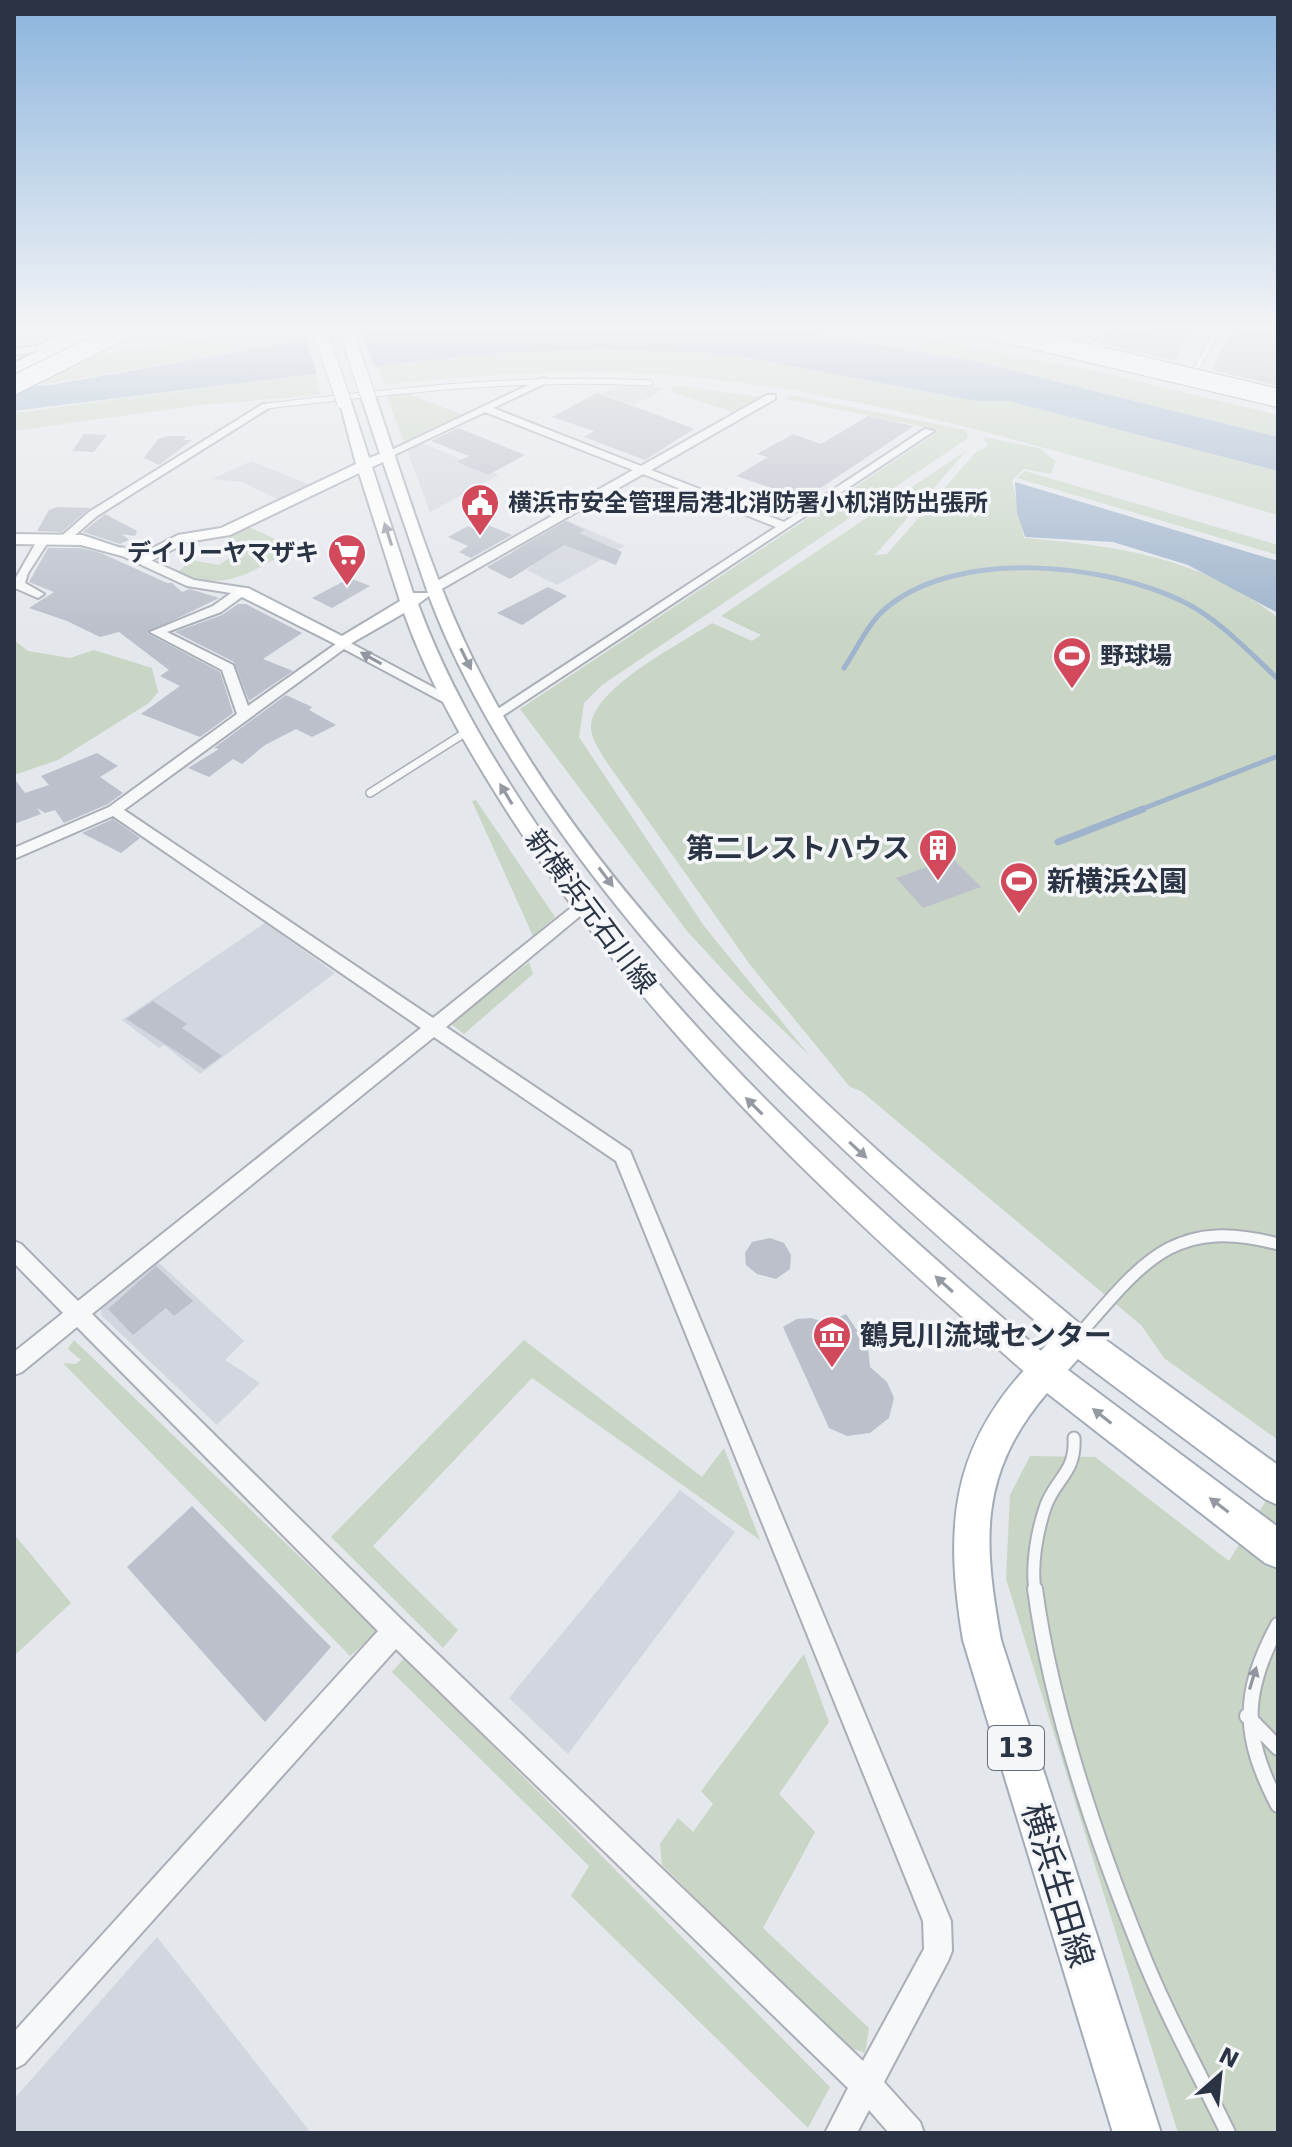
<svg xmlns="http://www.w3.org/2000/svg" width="1292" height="2147" font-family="'DejaVu Sans','Noto Sans JP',sans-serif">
<rect width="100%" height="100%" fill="#e4e7ec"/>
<path fill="#d2d6de" d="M622 385 666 388 634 405 602 394Z
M422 443 499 475 430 512 407 450Z
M251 461 313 486 282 501 242 482 212 479Z
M566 520 625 546 557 585 527 570 536 562 512 551Z
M265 923 335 973 200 1074 164 1045 159 1048 122 1020Z
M158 1262 244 1341 225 1360 260 1383 217 1425 101 1315V1307Z
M680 1490 735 1532 568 1754 509 1698Z
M157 1937 311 2133H14V2099Z"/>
<path fill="#c9d6c5" d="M277 328H409L298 341 53 383 35 384 14 367Z
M784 328H877L1109 374 1278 415V437L978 362Z
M600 349 705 353 755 359 976 401H1008L1278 471V515C1087 460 898 399 700 378 595 366 488 374 385 385L377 366 503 353Z
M315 373 320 395 201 405 14 431V413Z
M673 385 763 397 735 413 671 392Z
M406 393 463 415 404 442 386 395Z
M790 395 966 430 968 438 602 685 584 703 579 737 704 926 809 1055 746 995 687 931 520 709 935 434 929 428 786 399Z
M983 437 1039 448 1056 461 1051 474 1024 469 1012 480 1024 538C1114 545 1205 558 1278 618V1440L1164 1358 1141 1325 861 1091 850 1087 751 966 603 757C599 749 591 737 591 728 590 689 682 643 712 623L752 641 761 635 721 616 967 450 875 555 887 554 975 453 988 446Z
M1025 471 1278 545V555L1017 478Z
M249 527 295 548C253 570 226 594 178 572L191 560 219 565 244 547 228 537Z
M14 640 28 651 70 658 94 650 152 668 158 692 149 703 58 760 14 775Z
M476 800 555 917 533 936 472 801Z
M529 962 533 974 464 1034 451 1024Z
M74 1340 378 1632 350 1656 63 1363 76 1364 81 1360 68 1349Z
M524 1340 702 1477 724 1448 760 1540 532 1378 373 1546 458 1630 443 1648 331 1537Z
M1030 1456 1095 1457 1229 1561 1278 1481V2133H1178L1006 1579 1010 1495Z
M14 1534 71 1603 14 1656Z
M804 1654 829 1722 779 1794 815 1832 763 1928 869 2028 865 2053 845 2046 662 1865 660 1844 678 1818 693 1832 713 1804 701 1791Z
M405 1657 830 2087 808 2128 571 1896 589 1866 392 1672Z"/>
<path fill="#9fb4cc" d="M409 328H778L978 362 1278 437V471L1008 401H976L755 359 705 353 600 349 503 353 394 364 14 411V387L51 385 298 341Z
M1015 482 1278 561V613L1188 565 1113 542 1025 537 1017 512Z"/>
<path fill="#e4e7ec" d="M361 331 376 370 318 377 305 337Z"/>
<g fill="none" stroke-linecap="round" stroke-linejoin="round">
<path stroke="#9fb4cc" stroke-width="5" d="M844 668C857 649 868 623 886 608 958 548 1105 563 1184 602 1220 620 1249 652 1278 679
M1137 811 1278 756"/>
<path stroke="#9fb4cc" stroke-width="7" d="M1058 842 1143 809"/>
</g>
<path fill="#bbc0ca" d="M1109 328 1151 332 1153 328H1191L1175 361 1098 343Z
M1232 328 1278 332V386L1212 370Z
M597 393 655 414 694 429 645 460 584 437 594 431 552 417Z
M868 416 914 426 804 499 736 476 768 457 757 454 793 434 821 444Z
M458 428 476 435 525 455 488 475 457 462 469 456 431 441Z
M84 434 107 435 94 452 72 451Z
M167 436H186L184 440H192L159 465 144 458 158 439Z
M57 507 90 508 62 532 37 531 49 510Z
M105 514 137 531 135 536 122 534 129 540 120 544 83 532Z
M566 521 585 530 579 533 622 552 616 565 564 545 510 579 487 567Z
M486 524 512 535 471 558 459 552 468 546 448 537 468 526 476 530Z
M48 548H81L101 553 167 583H172L182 592 190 589 219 598 147 633 220 672 233 713 200 737 141 714 180 686 160 676 169 670 119 632 100 637 67 621 29 608 54 592 29 582Z
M350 578 370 586 332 608 312 598Z
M548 587 567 596 522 625 497 613Z
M238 604H246L302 633 263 659 293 671 249 701 234 662 175 632 222 615Z
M286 695 312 707 309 710 336 725 312 737 296 729 265 745 242 764 233 759 209 777 188 768 219 749 214 748Z
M97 753 118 766 100 777 123 793 108 804 64 823 55 810 45 813 37 808 41 814 14 824V778L25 793 49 785 41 776Z
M113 819 140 838 121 853 82 833Z
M952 858 981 887 923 908 896 878Z
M153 1001 187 1024 182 1028 222 1056 204 1069 126 1019Z
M770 1238 784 1243 791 1255 790 1269 776 1279 757 1274 746 1265 745 1253 752 1242Z
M156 1266 193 1301 174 1316 166 1308 133 1335 108 1309Z
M846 1314 868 1347 870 1367 887 1382 894 1398 889 1418 870 1433 847 1436 829 1428 783 1327 797 1319 811 1318 827 1323Z
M192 1506 331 1647 265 1722 127 1567Z"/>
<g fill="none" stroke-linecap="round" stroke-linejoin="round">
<defs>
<path id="lane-far3" d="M141 333 169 328
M1191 378 1219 328
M267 406C395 391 521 376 650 383"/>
<path id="lane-far2" d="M370 793 468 731"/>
<path id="lane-far1" d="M1079 1335C1143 1262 1174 1216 1278 1244
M1035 1591C1031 1564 1037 1531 1046 1505 1057 1477 1076 1472 1074 1438"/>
<path id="lane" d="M1035 1589C1051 1708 1094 1834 1139 1946 1164 2010 1198 2071 1228 2133
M1278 1625C1241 1694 1242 1736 1278 1805
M1247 1716 1278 1748"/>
<path id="street" d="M70 328H82L42 350 14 355V349L37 346Z
M110 328 129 332 155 328 129 338 108 333Z
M1095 328H1104L1095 339 1090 336Z
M543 378 546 379V383L493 408 641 466 767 395H775V399L651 470 784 522 925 429 934 431 495 721 488 717 490 714 776 527 643 474 438 591H430V585L633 470 485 412 392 456 383 454Z
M263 404 272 406 97 516 67 542 57 540 89 512Z
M44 535 50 539 28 573 25 583 44 594 38 598 15 588 14 581 38 539Z
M122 547 194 580 246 588V594L221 612 167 632 233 665 248 706 343 639 455 699 448 703 443 702 344 649 124 810 433 1018 577 903H589L591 907 446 1027 630 1151 632 1156 951 1921 952 1951 948 1961 884 2082 920 2122 924 2133H889L869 2110 857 2133H825L848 2088 396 1649 24 2064 14 2069V2032L378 1631 77 1327 22 1372 14 1375V1352L63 1313 14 1263V1241L21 1244 78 1301 421 1028 113 816 14 859V848L109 807 237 714 222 670 150 632 213 606 231 593 187 586 118 554 116 551ZM434 1037 616 1161 923 1921 924 1949 863 2061 404 1622 92 1314Z"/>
<path id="secondary" d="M369 395 376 399C408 494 437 592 484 681 617 935 868 1148 1086 1329L1090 1338 1086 1347 1076 1351 1066 1347C889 1196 715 1041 576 853 517 773 464 689 429 596L418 604C446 680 484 745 528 812 670 1027 861 1197 1055 1363L1059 1372 1055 1381 1045 1385 1035 1381C840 1211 651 1035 510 816 468 750 430 686 404 613L343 648 236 594V588H248L342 636 400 601 359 473 230 535 187 542 147 563H135V557L178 535 221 528 356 464 339 399 351 402 369 458 380 454 362 399ZM383 462 428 593H413L372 467Z
M14 534 82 535 130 551 122 556 81 545 14 544Z"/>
<path id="primary" d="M1076 1323 1088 1327 1278 1465V1505L1265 1499 1078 1359 1068 1370 1278 1527V1568L1265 1563 1047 1393C978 1474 983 1541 1001 1640L1161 2133H1113L963 1640C945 1532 949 1451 1027 1367 1041 1351 1056 1331 1076 1323Z"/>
<path id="highway" d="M85 328H107L14 375V363Z"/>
</defs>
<use href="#lane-far3" stroke="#a9aeb7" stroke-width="7"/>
<use href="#lane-far2" stroke="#a9aeb7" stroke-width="10"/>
<use href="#lane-far1" stroke="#a9aeb7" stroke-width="15"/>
<use href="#lane" stroke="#a9aeb7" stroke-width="18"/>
<use href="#street" stroke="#a9aeb7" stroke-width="4"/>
<use href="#secondary" stroke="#a9aeb7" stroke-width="4"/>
<use href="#primary" stroke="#a3abb8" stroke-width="4"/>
<use href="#highway" stroke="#8b94a3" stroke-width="4"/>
<use href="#lane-far3" stroke="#f7f8fa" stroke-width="5"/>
<use href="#lane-far2" stroke="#f7f8fa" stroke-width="7"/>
<use href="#lane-far1" stroke="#f7f8fa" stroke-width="11"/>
<use href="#lane" stroke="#f7f8fa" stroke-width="14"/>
<use href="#street" fill="#f7f8fa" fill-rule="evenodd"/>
<use href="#secondary" fill="#fff" fill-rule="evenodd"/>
<use href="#primary" fill="#fff" fill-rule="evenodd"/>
<use href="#highway" fill="#fff" fill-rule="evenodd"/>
<defs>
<path id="secondary-bridge" d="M319 328 344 402
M345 328 369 399"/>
<path id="highway-bridge" d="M983 328 1278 398
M14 385 128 328"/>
</defs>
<use href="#secondary-bridge" stroke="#a9aeb7" stroke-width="16" stroke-linecap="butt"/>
<use href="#highway-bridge" stroke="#8b94a3" stroke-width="20" stroke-linecap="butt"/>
<use href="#secondary-bridge" stroke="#fff" stroke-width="14"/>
<use href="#highway-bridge" stroke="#fff" stroke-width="18"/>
</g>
<defs><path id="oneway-solid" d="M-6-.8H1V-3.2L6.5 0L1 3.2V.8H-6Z" transform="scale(2)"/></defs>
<g fill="#959aa2">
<use href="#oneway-solid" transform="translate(388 534) rotate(-108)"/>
<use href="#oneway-solid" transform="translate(466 659) rotate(64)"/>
<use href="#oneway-solid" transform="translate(506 794) rotate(-121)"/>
<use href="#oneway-solid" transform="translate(606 877) rotate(53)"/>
<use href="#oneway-solid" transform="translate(754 1106) rotate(-135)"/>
<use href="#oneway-solid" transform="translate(858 1150) rotate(43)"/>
<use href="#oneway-solid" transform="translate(944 1284) rotate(-138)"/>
<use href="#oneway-solid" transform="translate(1102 1416) rotate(-142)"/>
<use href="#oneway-solid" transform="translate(1219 1505) rotate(-143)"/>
</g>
<g fill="#9196a0">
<use href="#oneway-solid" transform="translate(371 658) rotate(-151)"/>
<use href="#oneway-solid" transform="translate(1253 1678) rotate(-73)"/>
</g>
<linearGradient id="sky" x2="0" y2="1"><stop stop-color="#8bb4dd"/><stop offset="0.52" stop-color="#f3f4f6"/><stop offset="1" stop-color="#f3f4f6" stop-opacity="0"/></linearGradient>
<rect width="1292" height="629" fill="url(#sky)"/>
<defs>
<symbol id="civic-pin" viewBox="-11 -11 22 30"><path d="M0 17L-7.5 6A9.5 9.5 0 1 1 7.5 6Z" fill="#d1495b" stroke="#f4f6f9"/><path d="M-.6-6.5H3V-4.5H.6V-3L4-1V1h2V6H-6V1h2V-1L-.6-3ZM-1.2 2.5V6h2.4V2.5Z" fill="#fff"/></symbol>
<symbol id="supermarket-pin" viewBox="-11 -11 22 30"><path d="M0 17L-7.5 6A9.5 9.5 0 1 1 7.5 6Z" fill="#d1495b" stroke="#f4f6f9"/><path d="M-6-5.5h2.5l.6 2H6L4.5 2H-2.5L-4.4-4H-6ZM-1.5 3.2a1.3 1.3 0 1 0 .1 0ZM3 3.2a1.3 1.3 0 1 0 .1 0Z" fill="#fff"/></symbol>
<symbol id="stadium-pin" viewBox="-11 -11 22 30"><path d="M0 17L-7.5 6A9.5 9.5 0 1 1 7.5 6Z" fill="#d1495b" stroke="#f4f6f9"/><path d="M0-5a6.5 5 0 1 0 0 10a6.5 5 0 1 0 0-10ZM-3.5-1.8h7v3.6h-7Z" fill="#fff"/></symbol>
<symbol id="building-pin" viewBox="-11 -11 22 30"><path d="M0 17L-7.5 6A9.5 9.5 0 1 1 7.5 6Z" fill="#d1495b" stroke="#f4f6f9"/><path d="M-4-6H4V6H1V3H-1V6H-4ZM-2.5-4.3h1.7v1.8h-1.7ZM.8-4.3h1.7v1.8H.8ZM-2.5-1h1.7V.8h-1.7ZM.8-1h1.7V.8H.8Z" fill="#fff"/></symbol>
<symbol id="museum-pin" viewBox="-11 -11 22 30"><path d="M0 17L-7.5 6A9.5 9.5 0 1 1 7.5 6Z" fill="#d1495b" stroke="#f4f6f9"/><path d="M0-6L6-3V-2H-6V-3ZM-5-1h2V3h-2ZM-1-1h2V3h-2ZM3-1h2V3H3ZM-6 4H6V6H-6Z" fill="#fff"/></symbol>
</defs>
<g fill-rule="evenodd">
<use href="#civic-pin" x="458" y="481" width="44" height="60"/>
<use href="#supermarket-pin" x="325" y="531" width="44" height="60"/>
<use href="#stadium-pin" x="1050" y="634" width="44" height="60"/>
<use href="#building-pin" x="916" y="826" width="44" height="60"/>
<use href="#stadium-pin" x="997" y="859" width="44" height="60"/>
<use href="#museum-pin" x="810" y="1313" width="44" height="60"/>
</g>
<g text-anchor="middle" stroke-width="7" stroke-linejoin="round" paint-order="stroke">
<g font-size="24" font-weight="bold" fill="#2b3445" stroke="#f4f6f9" text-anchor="start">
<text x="508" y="511">横浜市安全管理局港北消防署小机消防出張所</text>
<text x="319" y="561" text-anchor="end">デイリーヤマザキ</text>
<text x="1100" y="664">野球場</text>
</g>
<rect fill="#f4f6f9" stroke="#676e7b" stroke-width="2" x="988" y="1726" width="56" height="44" rx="6"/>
<g font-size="26" font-weight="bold" fill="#2b3445">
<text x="1016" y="1757">13</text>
</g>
<g font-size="28" font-weight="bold" fill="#2b3445" stroke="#f4f6f9" text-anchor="start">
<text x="910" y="858" text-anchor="end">第二レストハウス</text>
<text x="1047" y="891">新横浜公園</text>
<text x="860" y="1345">鶴見川流域センター</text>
</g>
<g font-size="28" fill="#2b3445" stroke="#f4f6f9">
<text transform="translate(591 911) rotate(53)" y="10">新横浜元石川線</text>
</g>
<g font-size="34" fill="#2b3445" stroke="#f4f6f9">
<text transform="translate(1058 1885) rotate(73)" y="12">横浜生田線</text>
</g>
</g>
<rect width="1292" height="2147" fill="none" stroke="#2b3445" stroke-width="32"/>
<g transform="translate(1220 2075) rotate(27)" stroke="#f4f6f9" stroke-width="6" paint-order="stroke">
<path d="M0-6L14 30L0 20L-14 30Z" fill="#2b3445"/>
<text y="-12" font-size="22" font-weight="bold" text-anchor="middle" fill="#2b3445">N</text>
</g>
</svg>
